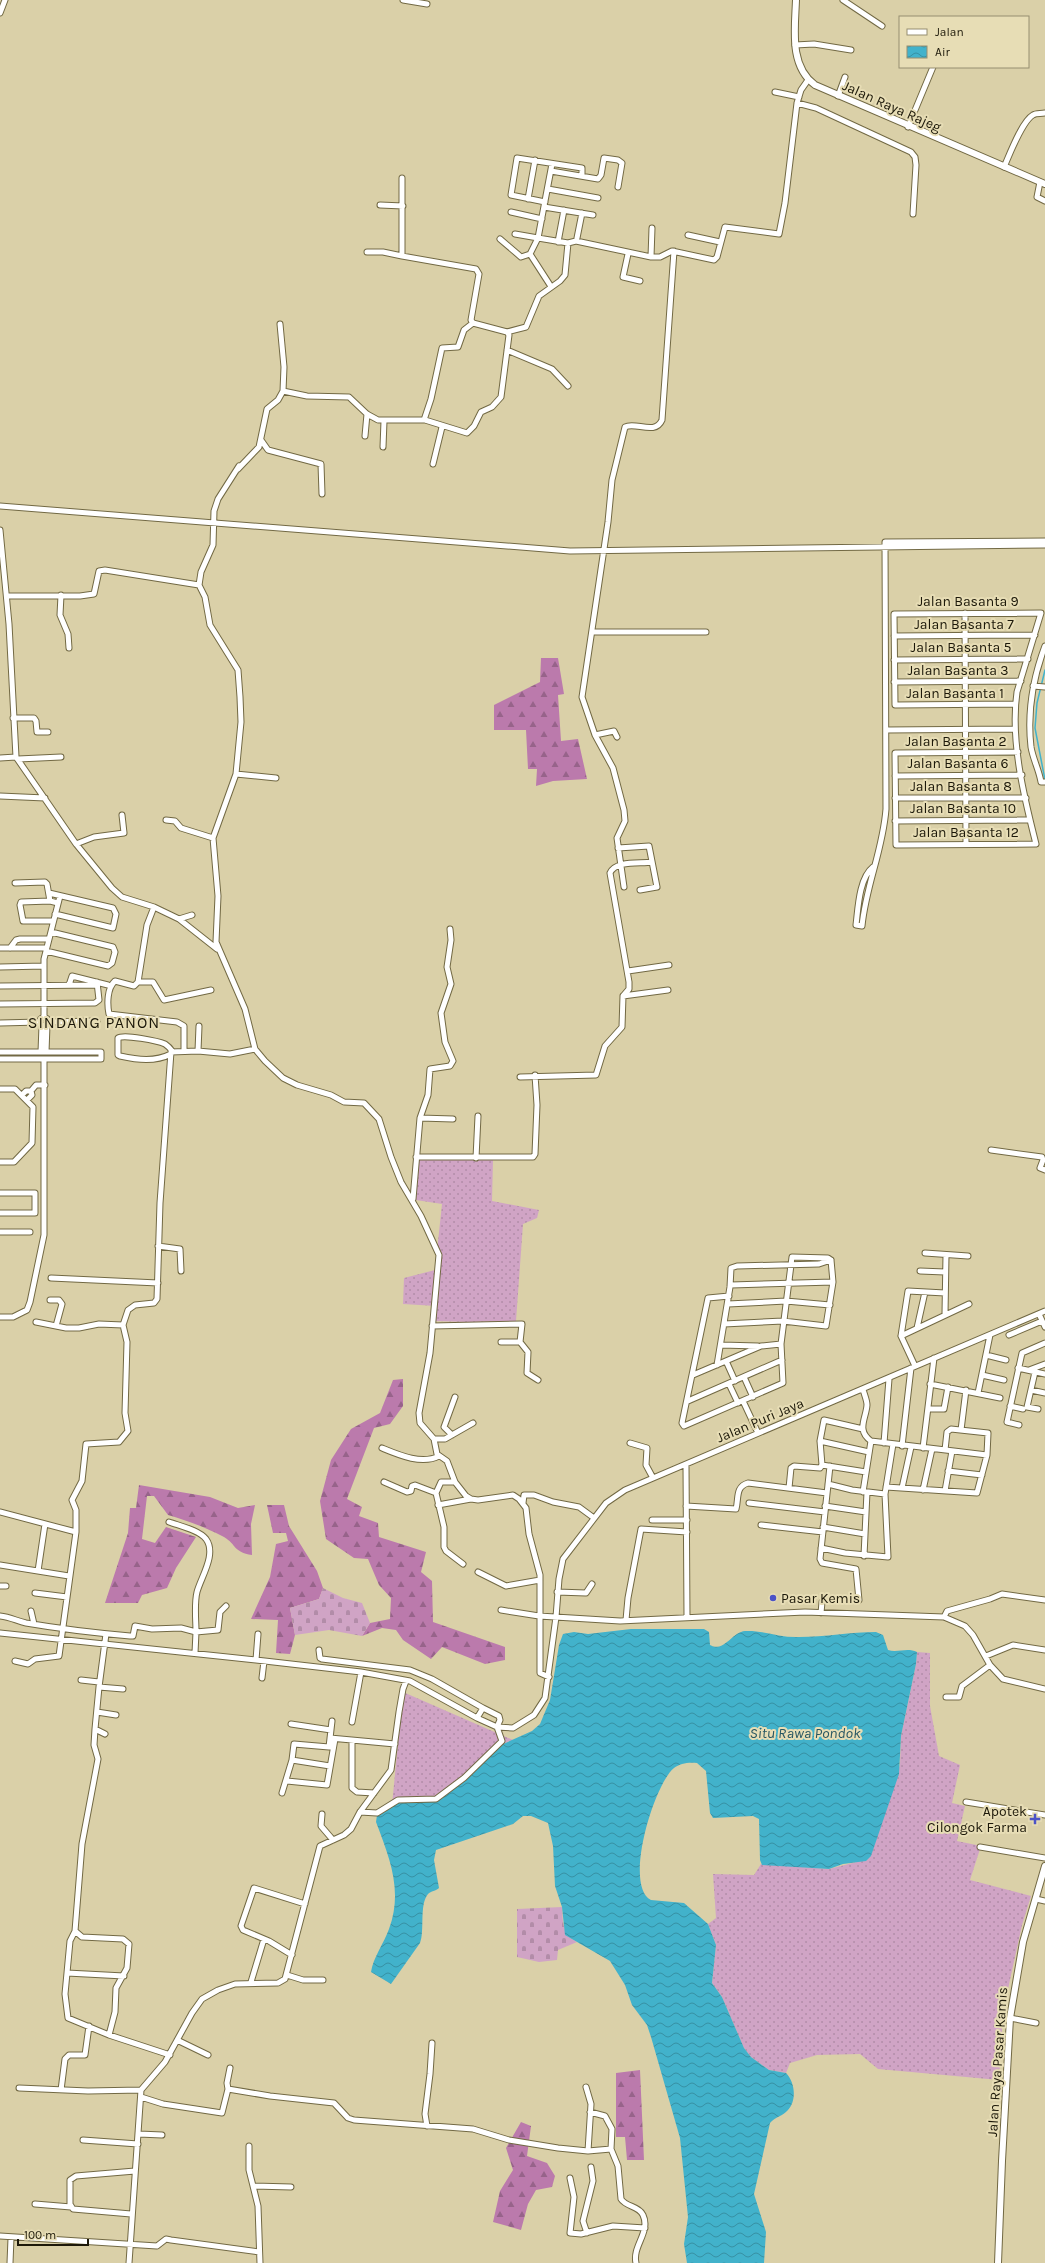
<svg xmlns="http://www.w3.org/2000/svg" width="1045" height="2263" font-family="Karla,sans-serif">
<defs>
<pattern id="grass-dots" width="8" height="8" patternUnits="userSpaceOnUse"><rect width="8" height="8" fill="#d0a4c5"/><path d="M2 2h.1M6 6h.1" fill="none" stroke="#b28ca8" stroke-width="1.8" stroke-linecap="round"/></pattern>
<pattern id="forest-firs" width="22" height="20" patternUnits="userSpaceOnUse"><rect width="22" height="20" fill="#bb7aac"/><path d="M5 1l3.5 6h-7zM16 11l3.5 6h-7z" fill="#97638a"/></pattern>
<pattern id="cemetery-stones" width="16" height="16" patternUnits="userSpaceOnUse"><rect width="16" height="16" fill="#d0a4c5"/><path d="M2 7V4a2 2 0 0 1 4 0v3zM10 15v-3a2 2 0 0 1 4 0v3z" fill="#b28ca8"/></pattern>
<pattern id="water-waves" width="16" height="10" patternUnits="userSpaceOnUse"><rect width="16" height="10" fill="#42b2cb"/><path d="M0 5q4-4 8 0t8 0" fill="none" stroke="#3690a3"/></pattern>
</defs>
<rect width="100%" height="100%" fill="#dad0a8"/>
<path fill="url(#grass-dots)" d="M417 1159H493L492 1201 539 1210 537 1218 523 1224 516 1321 468 1322 434 1321 436 1306 403 1304 404 1278 435 1270 442 1204 416 1200Z
M917 1652 930 1653V1706L939 1756 960 1765 952 1803 965 1806 957 1841 981 1846 970 1880 1031 1896 1022 1925 1006 1998H999L998 2011 1003 2012 999 2080 878 2069 860 2054 817 2055 790 2063 786 2073 769 2070 751 2057 744 2048 722 1997 712 1983 716 1945 708 1924 716 1918 713 1874 754 1875 761 1864 829 1869 868 1859 900 1765 901 1736 916 1664Z
M403 1692 513 1740 507 1742 435 1801H402L392 1805Z"/>
<path fill="url(#forest-firs)" d="M541 658H558L564 694 558 695 561 741 578 739 587 779 553 781 536 786 537 769H528L526 730H494V705L540 682Z
M403 1379V1406L390 1424 374 1428 347 1499 362 1507 359 1516 378 1523 379 1537 426 1552 421 1572 432 1581 433 1622 505 1647V1660L485 1664 442 1647 431 1659 403 1640 396 1630 382 1628 362 1636 370 1623 390 1619 391 1598 379 1585 368 1559 354 1558 326 1539 320 1501 331 1460 351 1429 380 1413 393 1380Z
M139 1485 210 1497 238 1508 255 1505 251 1524 252 1555C233 1552 237 1545 224 1537 205 1527 188 1521 168 1515L154 1496H147L142 1539 155 1543 166 1527 196 1537 176 1568 167 1588 142 1595 138 1603H105L128 1533 130 1508H136Z
M267 1505H284L289 1526 317 1571 323 1588 319 1599 290 1608 295 1635 290 1654 276 1653 278 1620 251 1619 270 1577 276 1544 288 1541 286 1533H273Z
M640 2070 644 2160H627L625 2137H616V2073Z
M521 2122 531 2126 527 2156 547 2163 555 2176 552 2187 536 2190 528 2204 521 2230 493 2222 500 2191 513 2170 506 2148Z"/>
<path fill="url(#cemetery-stones)" d="M323 1588 343 1598 362 1603 370 1623 362 1636 329 1630 295 1635 290 1608 319 1599Z
M562 1907C563 1922 562 1935 577 1942L558 1950 557 1960 539 1962 517 1957V1909Z"/>
<path fill="url(#water-waves)" d="M631 1629H704L709 1632 710 1645C724 1653 732 1632 745 1631 763 1630 781 1638 799 1637 825 1637 851 1632 876 1632L883 1635 888 1650C898 1653 907 1647 917 1652L916 1664 901 1736 899 1774 871 1856 866 1861 843 1864 829 1869 762 1865 760 1860 759 1819 753 1816 713 1818 710 1813 706 1771 697 1763C689 1762 680 1763 674 1768 654 1784 623 1886 651 1900L684 1903 708 1924 716 1945 712 1983 722 1997 744 2048 751 2057 769 2070 786 2073C795 2082 797 2100 788 2110 783 2116 775 2117 770 2123L754 2194 766 2232 764 2263H687L684 2244 688 2217 680 2138 651 2037 647 2025 632 2005 625 1985 610 1961 565 1935 562 1907 555 1886 553 1846 548 1823 531 1816H523L513 1824 436 1850 434 1860 439 1888C436 1891 431 1891 428 1894 419 1905 425 1931 420 1943L391 1984 371 1972C373 1958 384 1943 389 1929 403 1891 390 1859 376 1822L377 1815 402 1801H435L501 1745 532 1731 540 1724 550 1700 559 1645 563 1634 574 1632 588 1634Z"/>
<g fill="none" stroke-linecap="round" stroke-linejoin="round">
<path stroke="#42b2cb" stroke-width="1.5" d="M1045 670 1037 703 1035 728 1045 780"/>
<defs>
<path id="minor" d="M403 0 427 4
M843 0 882 26
M0 13 5 0
M795 45 814 44 851 50
M775 92 799 97
M838 96 845 77
M797 103 816 108 911 152 915 157 916 165 913 214
M908 127 933 67
M552 164 538 238 568 243 576 241 651 257H660L672 251 714 260 717 257 725 227 779 234 785 203 797 103 801 90 808 80
M1004 167C1009 156 1022 121 1033 115 1036 113 1041 114 1045 113
M551 171 598 179 601 175 604 158 618 160 622 163 618 187
M402 178V256L476 269 479 274 471 320 473 323 507 332
M1040 182 1037 197 1045 201
M548 189 598 198
M528 199 535 160
M545 202 511 195 517 158 582 168V176
M380 205 403 206
M544 207 593 215
M511 212 542 219
M515 234 538 238 530 254 550 285
M688 235 720 242
M577 238 582 213
M500 239 521 257 530 254
M558 242 564 210
M367 252H383L402 256
M628 254 623 277 640 281
M651 257 652 228
M507 350 552 369 568 386
M283 391 307 396 349 397 367 414 378 420H425L467 433 474 426 481 412 492 407 501 397 509 335 507 332 526 327 539 296 560 281 565 275 568 243
M424 420 431 399 442 348 458 347 464 330 473 323
M365 436 367 414
M261 440 268 450 321 464 322 494
M383 447 384 421
M433 464 442 427
M239 466 218 499 214 511 213 545 201 572 199 585 205 597 210 625 238 670 240 697 241 722 236 774 213 838 218 896 216 942 245 1009 255 1049 265 1061 283 1078 297 1085 331 1095 344 1102 364 1103 379 1119 391 1157 401 1182 421 1216 439 1255 430 1353 419 1413 420 1423 434 1439 437 1454 447 1461 455 1482 466 1496 471 1499 478 1500 513 1495 519 1499 526 1508 529 1534 540 1575V1673L549 1677
M238 469 259 447 267 409 278 400 283 391 284 367 280 324
M0 506 570 551 1045 545
M0 530 9 624 16 757 76 844 112 888 122 897 154 907 179 919 217 949
M61 595 60 615 68 634 69 648
M7 596H80L94 594 99 571 105 570 199 585
M965 613 966 844
M592 632H706
M894 636 1035 635
M1045 646C1033 678 1027 712 1031 747 1033 759 1039 770 1041 782H1045
M894 660 1028 659
M894 682 1021 681
M1033 686 1045 687
M1015 704 895 705 894 614 1041 613 1017 692C1010 740 1024 797 1036 844L896 845 895 753 1018 752
M13 718H34L36 721 37 732H48
M886 730 1014 729
M595 735 614 731 617 737
M0 758 16 757
M18 759 61 757
M236 774 276 778
M895 776 1022 775
M0 796 45 798
M895 798H1026
M166 820 175 821 181 828 213 838
M895 821 1030 820
M76 844 94 837 124 833 122 815
M618 848 649 846 657 887 640 890
M873 867C859 878 858 909 856 925L862 926C866 885 883 850 886 809L885 542 1045 541
M15 883 45 882 47 884 50 901
M624 887 617 838 625 821 624 810 613 768 595 735 582 697 608 522 612 480 625 427C635 421 655 436 662 420L674 251
M49 893 113 908 116 914 113 928 55 914
M179 919 192 915
M53 921H23L20 905 21 902 50 901 58 903
M0 948H46
M10 948 16 940 20 939H49
M46 951 108 966 112 963 115 952 113 947 51 932
M0 967 44 966
M628 971 669 965
M138 982 147 925 154 907
M69 985 72 976 108 985
M0 986 97 985
M623 996 668 990
M0 1004 95 1003 99 1000 97 982
M44 1017V959L60 896
M39.5 1022a4.5 4.5 0 1 1 9 0a4.5 4.5 0 1 1-9 0Z
M48 1022 97 1021
M0 1023 40 1022
M184 1051V1026L177 1022 109 1014C107 1004 107 988 115 981L134 986 138 982H153L164 1000 211 990
M198 1051 199 1026
M0 1052H101V1059H0
M41 1052 42 1025
M46 1052 47 1025
M171 1054C155 1062 138 1060 120 1056L118 1055V1038C124 1034 158 1041 165 1044 168 1046 170 1048 172 1051
M520 1077 596 1075 605 1046 622 1027 623 996 629 989V982L610 873C616 860 640 864 652 862
M0 1089H15L33 1107 32 1143 14 1162H0
M31 1091 36 1085H45
M22 1095 26 1091H31L32 1095 27 1100
M420 1118 453 1119
M991 1150 1042 1157 1043 1160 1040 1168 1045 1170
M416 1157H533L535 1154 537 1105 535 1075
M476 1158 478 1116
M0 1193H35V1213H0
M413 1199 420 1118 428 1095 430 1069 450 1066 453 1061 445 1042 441 1013 451 984 447 967 451 940 450 929
M0 1232H30
M158 1246 180 1249 181 1271
M925 1253 968 1256
M920 1271 945 1272
M51 1278 158 1283
M731 1285 833 1282
M729 1296 708 1298 682 1423 684 1426 783 1383 781 1344 792 1257 828 1258 831 1260
M50 1300H59L62 1304 56 1326
M728 1304 786 1301 830 1305
M945 1314 946 1255
M1039 1314 1045 1327
M0 1317H13L27 1310 30 1302 44 1235V1059
M36 1322 66 1328H79L99 1324 123 1325
M724 1324 783 1321 826 1326 833 1282 831 1260
M432 1326 522 1324 520 1342H501
M917 1328 925 1292
M1009 1335 1042 1321
M901 1336 969 1304
M520 1342 528 1352 527 1373 538 1380
M721 1345 758 1346
M986 1355 1006 1360
M726 1361 735 1381
M717 1365 730 1287 731 1268 737 1266 819 1264 831 1260
M915 1366 901 1336 908 1291 945 1293
M1018 1368 1045 1374
M1029 1370 1045 1364
M1035 1372 1027 1407 1038 1409
M693 1375 761 1346 781 1344
M982 1375 1004 1380
M744 1377 753 1397
M729 1384 738 1403
M930 1384 1000 1398
M863 1389C864 1394 867 1400 867 1405 866 1419 856 1430 871 1441L987 1455
M1031 1390 1045 1393
M978 1393 990 1335
M688 1401 782 1360
M743 1401 758 1433
M1010 1406 1023 1409
M928 1409H944L948 1387
M1019 1425 1007 1422 1022 1353 1045 1343
M961 1430 966 1390
M452 1435 444 1427 455 1397
M434 1439H445L473 1423
M820 1441 869 1452
M630 1443 647 1448 646 1465 653 1478
M884 1443 889 1379
M902 1446 911 1368
M382 1448C399 1455 422 1465 439 1456
M923 1448 934 1358
M686 1465 687 1616
M822 1465 820 1441 824 1420 863 1429
M830 1466 820 1559 822 1563 856 1569 859 1600
M948 1471 982 1475
M384 1482 407 1492 411 1491 412 1486 415 1485 436 1493
M455 1482H441L436 1493 444 1527V1547L446 1551 463 1564
M828 1484 852 1490 885 1494
M886 1487 977 1493 987 1455 988 1433 951 1429 947 1432 945 1450
M789 1488 791 1468 794 1466 820 1468 822 1465 866 1472
M902 1488 911 1447
M923 1490 932 1449
M945 1491 952 1451
M863 1492 871 1441
M523 1503 524 1495H534L553 1502 579 1507 594 1518
M749 1503 825 1512
M438 1505 471 1499
M686 1506 736 1509C739 1498 735 1487 748 1483L827 1493
M825 1506 866 1512
M0 1512 76 1532 59 1656 35 1659 28 1664 15 1661
M652 1520H687
M761 1525 823 1532
M823 1527 865 1534
M76 1532V1510L72 1500 82 1481 86 1444 119 1442 128 1431 125 1413 127 1342 123 1325 128 1310 135 1305 154 1303 157 1299 160 1203 171 1052 198 1051 230 1054 255 1049
M821 1548 845 1553 888 1557 885 1494 893 1444
M864 1556 867 1492
M0 1565 69 1576
M38 1571 45 1524
M478 1572 506 1586 540 1580
M0 1586H6
M557 1592 586 1593 592 1584
M35 1593 67 1597
M501 1610 539 1616 620 1621 805 1612 944 1617 965 1626 973 1635 990 1665 1003 1679 1045 1689
M31 1611 34 1624
M821 1613 822 1602
M0 1616C10 1617 17 1621 26 1623 61 1629 96 1633 130 1636H133L135 1626 152 1629 181 1628 196 1632C196 1620 194 1604 197 1592 201 1577 217 1554 206 1539 199 1530 180 1526 169 1522
M944 1617 947 1611 990 1599 1002 1594 1045 1600
M626 1620 628 1598 641 1529 687 1532
M0 1633 256 1660 361 1672 410 1681 477 1718 497 1727 513 1728 534 1715 545 1698 556 1617 559 1579 563 1559 606 1503 625 1490 1045 1311
M319 1650 320 1658 322 1659 410 1670 432 1679 483 1708 477 1718
M195 1653 196 1632 218 1630 220 1612 226 1606
M986 1656 1013 1645 1045 1650
M256 1660 258 1634
M262 1678 264 1661
M81 1680 99 1682
M99 1687 106 1634
M946 1697H959L962 1686 990 1665
M97 1712 116 1715
M352 1722 361 1672
M291 1724 331 1730
M95 1729 94 1745 98 1759 82 1844 75 1931 82 1937 123 1939 129 1944 127 1968 116 1988 115 2012 109 2035
M105 1734 95 1729 99 1687 123 1689
M330 1738 395 1744
M352 1741V1788L357 1792 374 1793
M331 1747H329L332 1721
M292 1760 330 1766
M287 1781 327 1785 335 1739
M282 1793 292 1760 294 1744 329 1747
M966 1802 1045 1815
M360 1812 377 1813 398 1800 436 1799 464 1778 502 1741 497 1727 500 1720 499 1716 483 1708
M322 1814 321 1826 333 1840
M980 1847 1045 1858
M1036 1899 1045 1901
M75 1931 70 1941 65 1994 68 2018 109 2035 170 2055
M292 1955 269 1941 243 1930 241 1926 254 1888 305 1904
M67 1973 124 1976
M287 1975 303 1980H323
M251 1982 264 1939
M1010 2018 1036 2023
M177 2040 208 2055
M586 2087 591 2104 588 2151
M19 2088 88 2091 141 2090
M228 2089 227 2083 230 2068
M61 2090 65 2059 69 2055H85L89 2026
M141 2097 163 2104 222 2113 228 2089 270 2096 334 2103 348 2118 354 2120 473 2129 509 2140 558 2148 588 2151 611 2149
M590 2112 605 2116 612 2129 611 2149 618 2166 621 2199C626 2207 639 2206 643 2215 651 2232 632 2246 636 2263
M427 2126 425 2114 430 2074 432 2043
M139 2134 162 2135
M83 2140 138 2144
M249 2146V2170L258 2206 260 2263
M570 2178 574 2197 570 2233 581 2234 613 2226 645 2228
M253 2186 291 2187
M35 2204 71 2207
M131 2214 73 2209 70 2204V2180L76 2176 135 2171
M587 2233 583 2221 593 2181 591 2167
M0 2236 157 2246 166 2239 171 2240 259 2252
M10 2263 11 2238
M129 2263 141 2090 165 2062 192 2013 202 1999 218 1990 235 1984 278 1983 285 1979 320 1846 344 1835 351 1829 360 1812 391 1770 399 1712 403 1689 406 1681"/>
<path id="major" d="M796 0C795 29 789 66 815 85L1045 184
M998 2263 1002 2161 1010 2018 1023 1942 1045 1866"/>
</defs>
<use href="#minor" stroke="#726944" stroke-width="7"/>
<use href="#major" stroke="#726944" stroke-width="8"/>
<use href="#minor" stroke="#fff" stroke-width="5"/>
<use href="#major" stroke="#fff" stroke-width="6"/>
</g>
<g fill="#4b52c7" stroke="#e7ddb5" stroke-width="1.5">
<circle cx="773" cy="1598" r="4"/>
<path d="M1033 1813h4v4h4v4h-4v4h-4v-4h-4v-4h4z"/>
</g>
<g text-anchor="middle" stroke-width="4" stroke-linejoin="round" paint-order="stroke">
<g font-size="14" fill="#1c1809" stroke="#e7ddb5">
<text transform="translate(892 106) rotate(24)" y="5">Jalan Raya Rajeg</text>
<text x="968" y="606">Jalan Basanta 9</text>
<text x="964" y="629">Jalan Basanta 7</text>
<text x="961" y="652">Jalan Basanta 5</text>
<text x="958" y="675">Jalan Basanta 3</text>
<text x="955" y="698">Jalan Basanta 1</text>
<text x="956" y="746">Jalan Basanta 2</text>
<text x="958" y="768">Jalan Basanta 6</text>
<text x="961" y="791">Jalan Basanta 8</text>
<text x="963" y="813">Jalan Basanta 10</text>
<text x="966" y="837">Jalan Basanta 12</text>
<text transform="translate(760 1420) rotate(-23)" y="5">Jalan Puri Jaya</text>
<text transform="translate(997 2062) rotate(-86)" y="5">Jalan Raya Pasar Kamis</text>
</g>
<g font-size="14" fill="#1c1809" stroke="#e7ddb5" text-anchor="start">
<text x="781" y="1603">Pasar Kemis</text>
<text x="1027" y="1816" text-anchor="end">Apotek<tspan x="1027" dy="16">Cilongok Farma</tspan></text>
</g>
<g font-size="15" font-style="italic" fill="#285762" stroke="#e7ddb5">
<text x="805" y="1738">Situ Rawa Pondok</text>
</g>
<g font-size="16" letter-spacing="1" fill="#1c1809" stroke="#e7ddb5">
<text x="94" y="1028">SINDANG PANON</text>
</g>
</g>
<rect x="899" y="16" width="130" height="52" fill="#e7ddb5" stroke="#968e70"/>
<rect x="907" y="29" width="20" height="6" fill="#ffffff" stroke="#968e70"/>
<text x="935" y="36" font-size="12" fill="#1c1809">Jalan</text>
<rect x="907" y="46" width="20" height="12" fill="url(#water-waves)" stroke="#968e70"/>
<text x="935" y="56" font-size="12" fill="#1c1809">Air</text>
<path d="M18 2239v6h70v-6" fill="none" stroke="#1c1809" stroke-width="2"/>
<text x="24" y="2239" font-size="12" fill="#1c1809" stroke="#e7ddb5" stroke-width="3" paint-order="stroke">100 m</text>
</svg>
